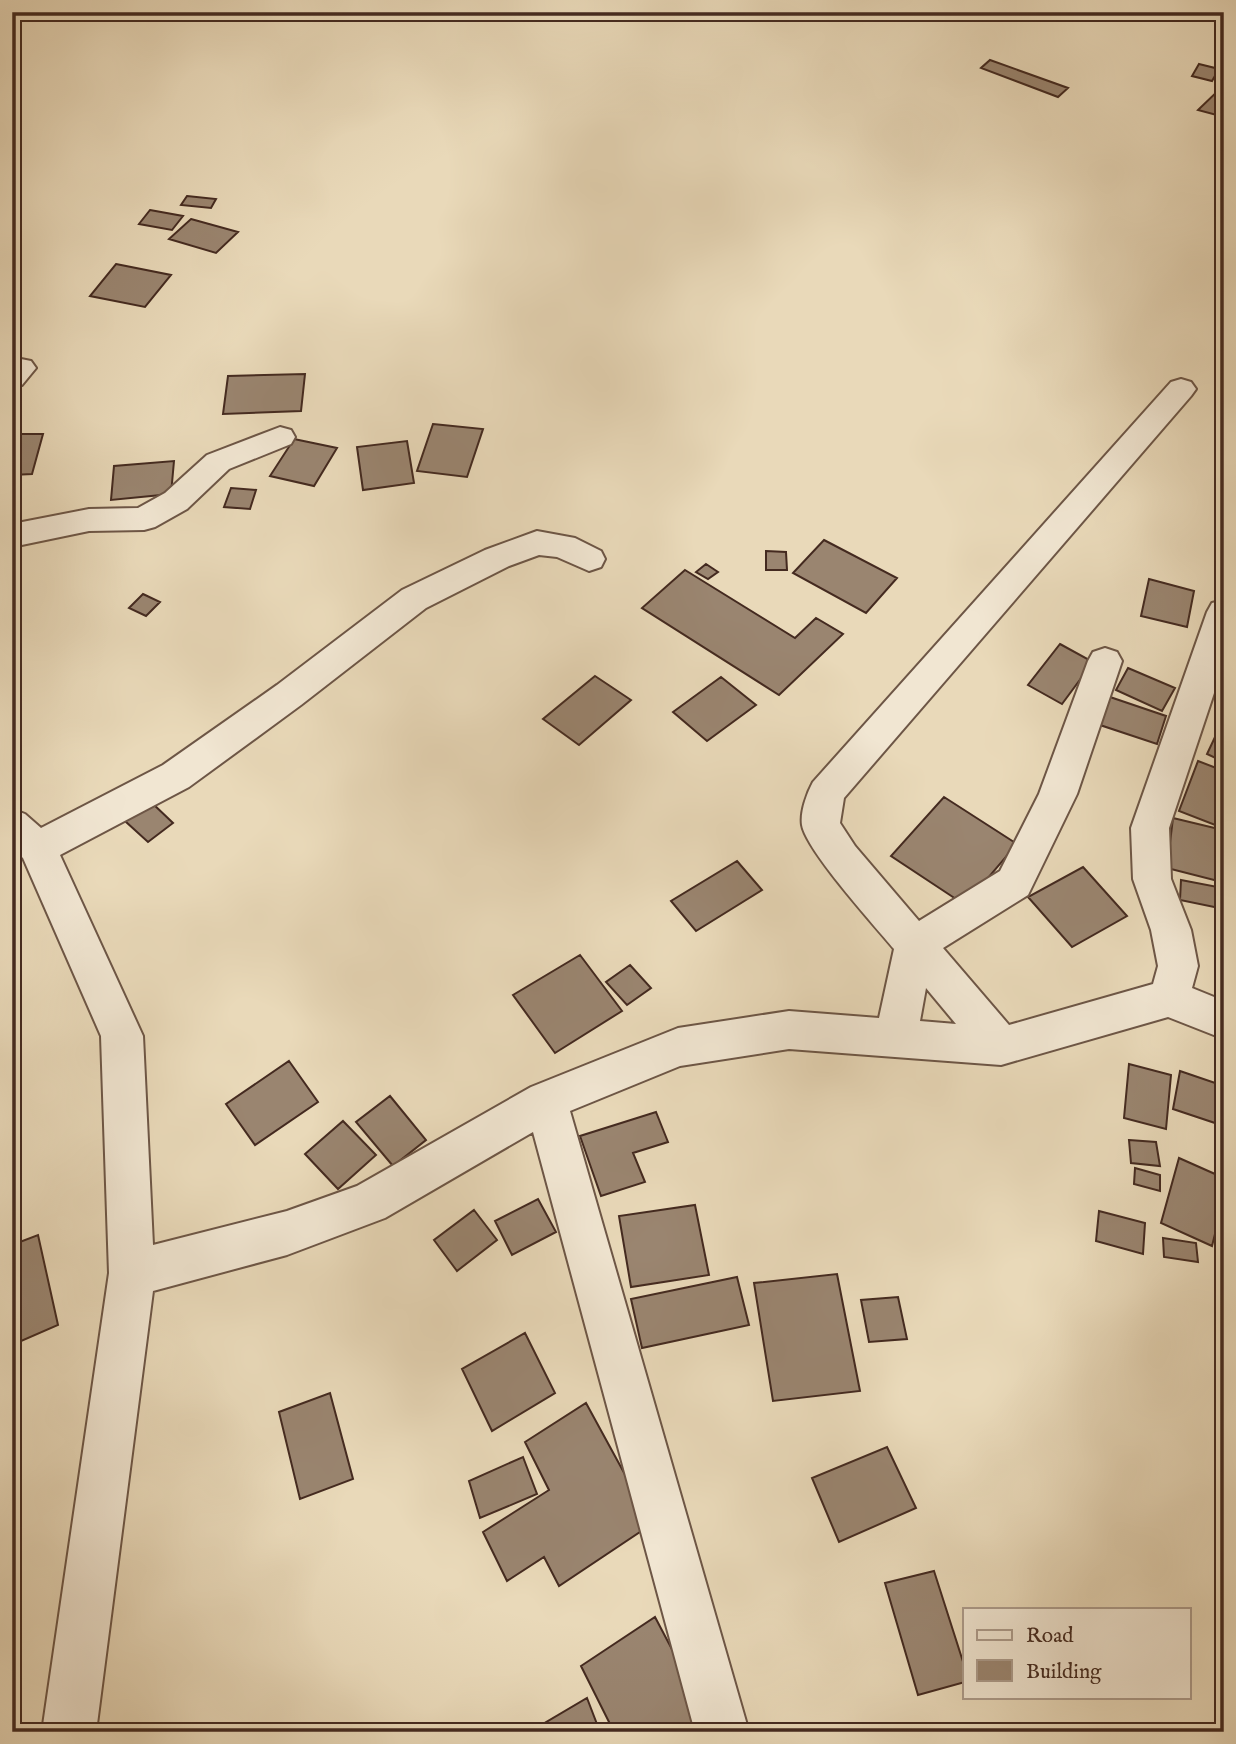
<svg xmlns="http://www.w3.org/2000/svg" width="1236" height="1744" font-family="'IM FELL English',serif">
<rect width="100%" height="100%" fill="#e9d9b9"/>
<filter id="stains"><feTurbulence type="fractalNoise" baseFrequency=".00286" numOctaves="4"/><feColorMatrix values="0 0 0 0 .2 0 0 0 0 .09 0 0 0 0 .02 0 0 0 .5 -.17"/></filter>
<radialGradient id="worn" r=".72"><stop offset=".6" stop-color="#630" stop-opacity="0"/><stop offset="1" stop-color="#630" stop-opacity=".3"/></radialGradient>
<path fill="#9a8570" stroke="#442a20" stroke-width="2" d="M990 60 1068 88 1058 97 981 68Z
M1199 64 1219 69 1212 81 1192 76Z
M1224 85V117L1198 110Z
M187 196 216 199 211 208 181 205Z
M150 210 183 216 172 230 139 224Z
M191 219 238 232 216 253 169 239Z
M116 264 171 275 145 307 90 296Z
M305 374 301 411 223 414 228 376Z
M433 424 483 429 467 477 417 471Z
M12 434H43L32 474 12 475Z
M294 439 337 448 314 486 270 476Z
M407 441 414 483 363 490 357 447Z
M174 461 171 494 111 500 114 466Z
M231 488 256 490 250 509 224 507Z
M824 540 897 578 866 613 793 573Z
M766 551 786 552 787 570H766Z
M706 564 718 572 708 579 696 572Z
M685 570 795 638 816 618 843 634 779 695 642 608Z
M1149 579 1194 591 1187 627 1141 616Z
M143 594 160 602 146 616 129 608Z
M1060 644 1093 662 1062 704 1028 685Z
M1128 668 1175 688 1162 711 1116 690Z
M595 676 631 700 579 745 543 719Z
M721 677 756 705 707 741 673 712Z
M1110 697 1166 716 1157 744 1100 725Z
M1224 718V762L1207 754Z
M1198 761 1224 771 1223 828 1179 811Z
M944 797 1017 844 965 905 891 856Z
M151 802 173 823 148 842 125 821Z
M1173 818 1223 830 1218 881 1167 868Z
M737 861 762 890 696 931 671 901Z
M1083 867 1127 916 1072 947 1028 897Z
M1181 880 1223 888 1224 909 1180 900Z
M580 955 622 1011 555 1053 513 995Z
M630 965 651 988 627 1005 606 982Z
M289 1061 318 1102 255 1145 226 1104Z
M1129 1064 1171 1075 1166 1129 1124 1118Z
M1180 1071 1224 1086V1126L1173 1109Z
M390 1096 426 1140 393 1166 356 1122Z
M656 1112 668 1142 633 1153 645 1182 601 1196 580 1136Z
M343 1121 376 1155 338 1189 305 1154Z
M1216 1129 1224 1131V1151L1215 1149Z
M1129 1140 1156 1142 1160 1166 1131 1163Z
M1179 1158 1224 1178V1198L1212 1246 1161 1223Z
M1135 1168 1160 1175V1191L1134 1184Z
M538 1199 556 1232 512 1255 495 1221Z
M695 1205 709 1275 631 1287 619 1216Z
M474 1210 497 1240 457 1271 434 1240Z
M1099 1211 1145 1223 1143 1254 1096 1241Z
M38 1235 58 1325 12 1345V1245Z
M1163 1238 1196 1243 1198 1262 1164 1257Z
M837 1274 860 1391 773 1401 754 1283Z
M737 1277 749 1325 642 1348 631 1299Z
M898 1297 907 1339 869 1342 861 1300Z
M525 1333 555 1393 492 1431 462 1369Z
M330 1393 353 1479 300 1499 279 1412Z
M586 1403 652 1524 559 1586 544 1557 507 1581 483 1532 549 1490 525 1442Z
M887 1447 916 1508 839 1542 812 1478Z
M523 1457 537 1494 480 1518 469 1481Z
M934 1571 965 1668V1682L918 1695 885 1583Z
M655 1617 706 1714 681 1732H614L581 1666Z
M587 1698 600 1732H546L543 1724Z"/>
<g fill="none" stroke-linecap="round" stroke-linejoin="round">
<defs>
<path id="minor" d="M21 359 31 361 36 368 22 385 12 387V361Z
M1181 379 1191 382 1196 389 1191 396 844 798 840 823 855 846 919 921 1000 871 1039 794 1088 661 1093 652 1105 648 1117 652 1122 661 1077 794 1028 895 943 948 1009 1025 1153 984 1158 966 1151 930 1133 879 1131 828 1207 612 1212 603 1224 600V663L1169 828 1171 879 1191 930 1198 966 1192 988 1224 1001V1039L1168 1017 1001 1065 789 1049 680 1066 570 1111 749 1732H695L533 1132 385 1218 287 1255 153 1291 96 1732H42L109 1273 101 1036 23 858 12 848V809L25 814 41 828 163 765 277 685 402 590 485 550 537 531 575 538 601 551 605 559 601 567 589 571 557 557 539 555 509 566 426 608 301 705 189 787 60 855 143 1036 153 1245 287 1211 357 1186 531 1087 678 1028 789 1011 879 1018 894 949C875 926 806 850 802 825 800 812 807 793 813 782L1171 382ZM926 988 956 1024 920 1021Z
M280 427 291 430 295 437 291 444 229 469 187 509 155 527 144 530 89 531 12 547V524L89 509 138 508 165 493 207 455Z"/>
</defs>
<use href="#minor" stroke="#6d5646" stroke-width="4"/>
<use href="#minor" fill="#f1e6d2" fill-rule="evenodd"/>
</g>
<rect width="1236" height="1744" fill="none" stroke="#e9d9b9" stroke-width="42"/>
<rect x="14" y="14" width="1208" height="1716" fill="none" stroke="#442a20" stroke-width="3.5"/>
<rect x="21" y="21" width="1194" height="1702" fill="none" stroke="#442a20" stroke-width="2"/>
<rect x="963" y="1608" width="228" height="91" fill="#f1e6d2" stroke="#ac9b8b" stroke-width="2"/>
<rect x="977" y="1630" width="35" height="10" fill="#f1e6d2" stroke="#ac9b8b" stroke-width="2"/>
<text x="1026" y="1642" font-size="21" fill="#442a20">Road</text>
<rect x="977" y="1660" width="35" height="21" fill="#9a8570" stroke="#ac9b8b" stroke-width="2"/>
<text x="1026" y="1678" font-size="21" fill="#442a20">Building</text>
<rect width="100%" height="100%" filter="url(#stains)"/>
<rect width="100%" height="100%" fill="url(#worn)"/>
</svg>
